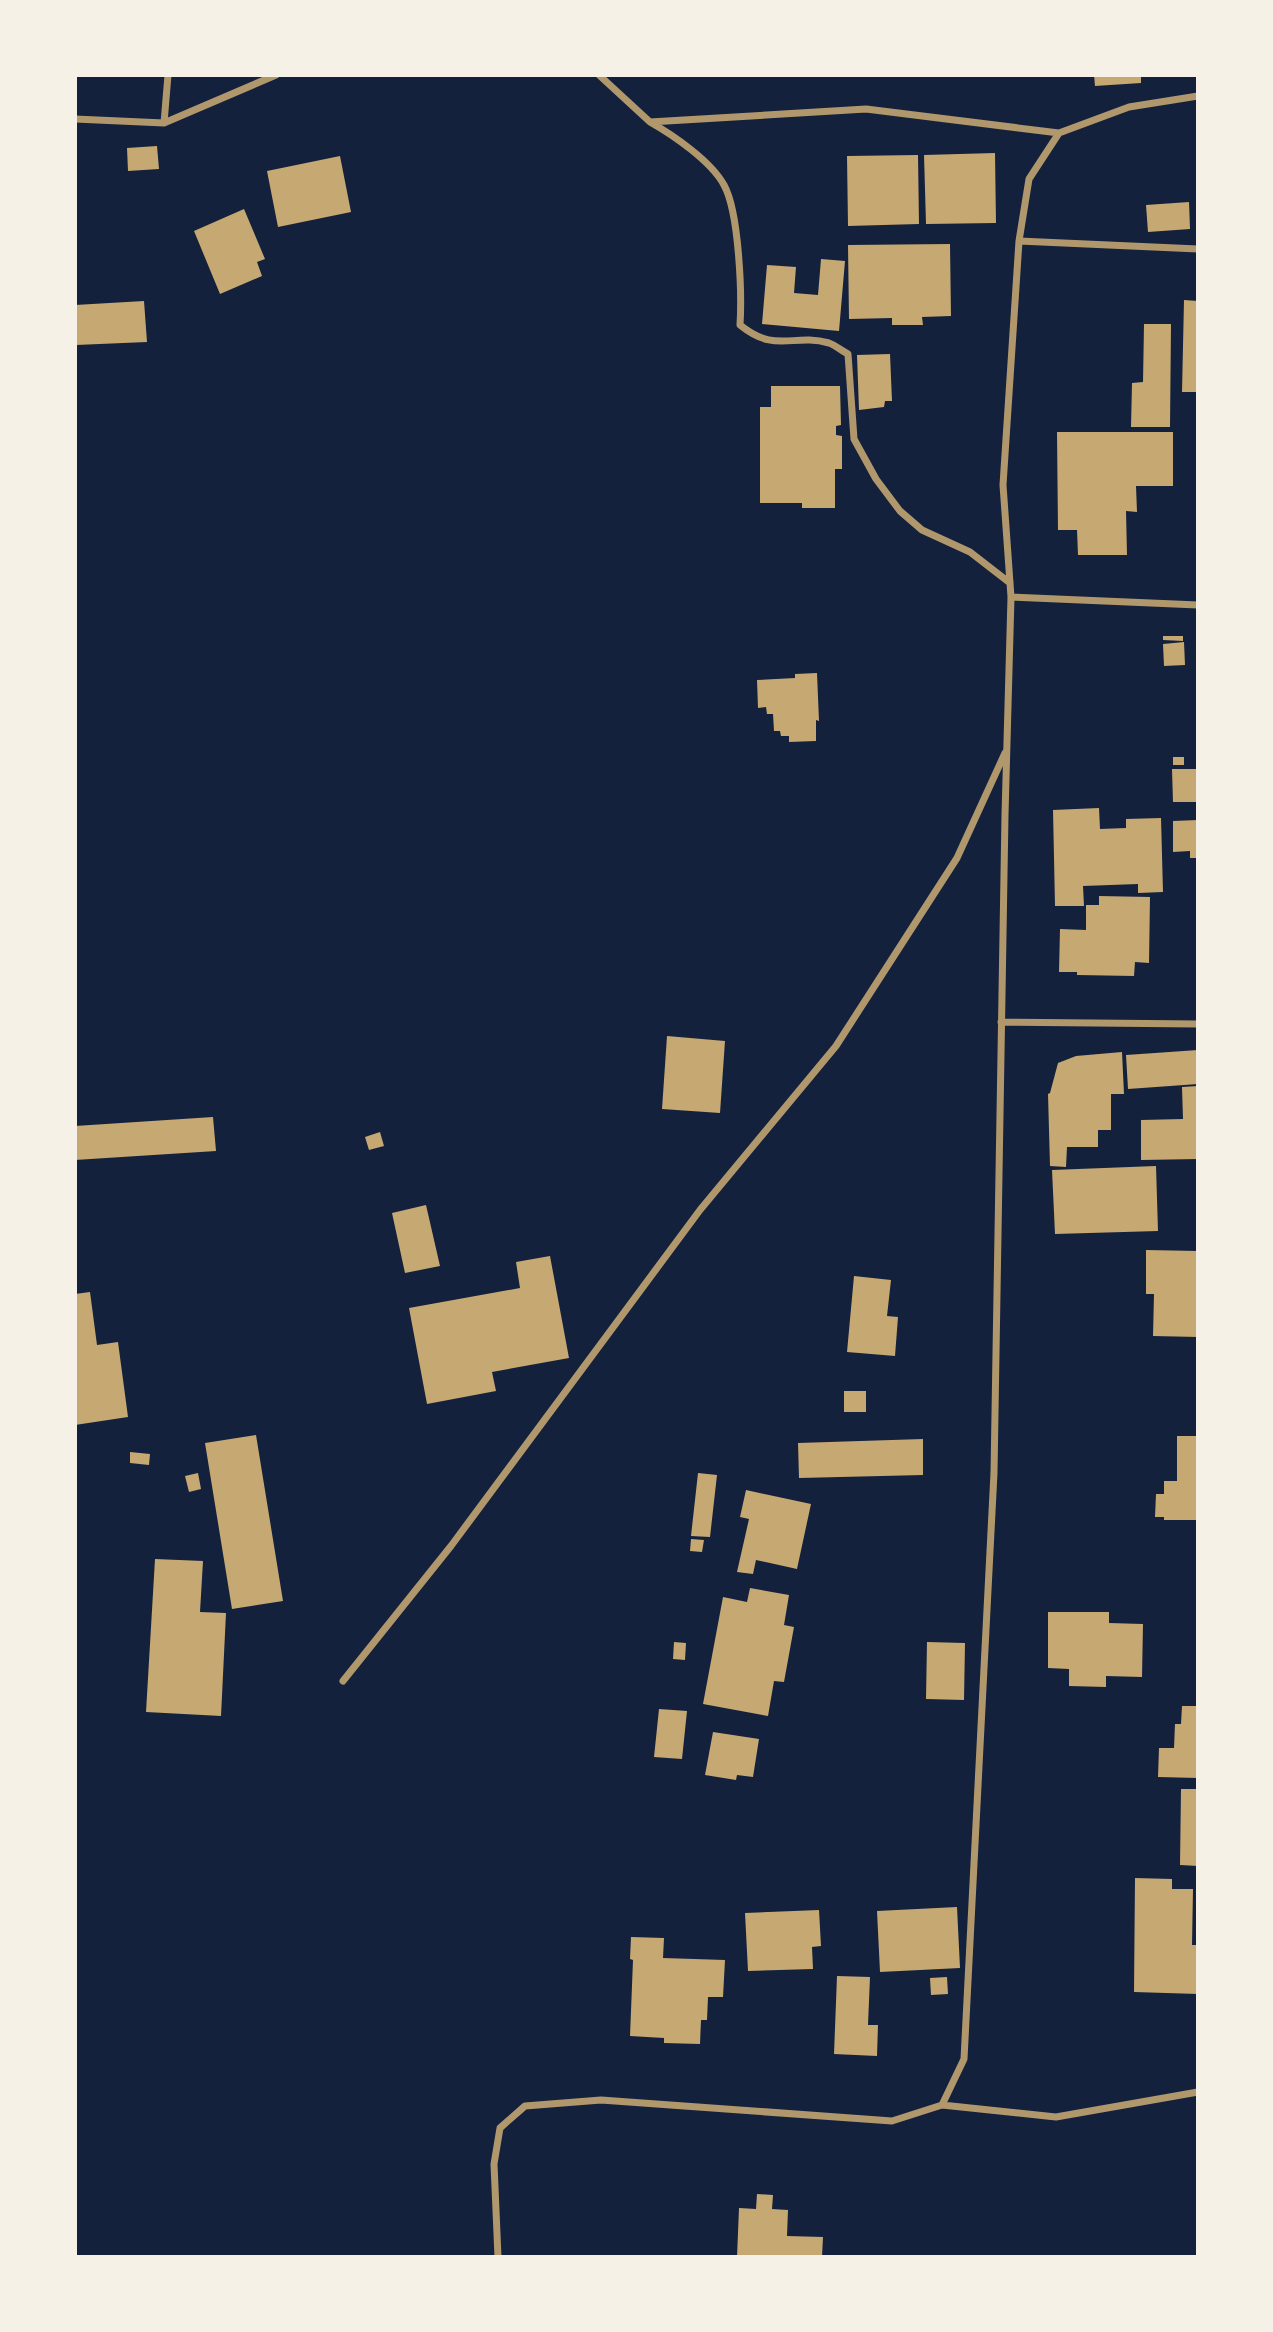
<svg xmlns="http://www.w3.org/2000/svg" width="1273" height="2332" font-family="Merriweather,serif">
<rect width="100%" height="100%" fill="#14213d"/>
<path fill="#c6a872" d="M1094 75H1141V83L1095 86Z
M157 146 159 169 128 171 127 148Z
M995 153 996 223 926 224 924 155Z
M918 155 919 224 848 226 847 156Z
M340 156 351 212 278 227 267 171Z
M1189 202 1190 229 1148 232 1146 205Z
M244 209 265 259 257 262 262 276 220 294 194 231Z
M950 244 951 316 922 317 923 325H892V318L849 319 848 245Z
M821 259 845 261 839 331 762 324 767 265 796 267 794 293 818 295Z
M1184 300 1198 301V392H1182Z
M144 301 147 342 76 345 75 305Z
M1144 324H1171L1170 427H1131L1132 383 1143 382Z
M890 354 892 401H885L884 407 859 410 857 355Z
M771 386H840L841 425 836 426V435L842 436V469H835V508H802V503H760V407H771Z
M1057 432H1173V486H1136L1137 512 1126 511 1127 555H1078L1077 530H1058Z
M1163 636H1183V641L1163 640Z
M1184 642 1185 665 1164 666 1163 644Z
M817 673 819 721 816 720V741L789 742V736H781L780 731H774L773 714H767L766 707 758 708 757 680 795 678V674Z
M1173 757H1184V765H1173Z
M1172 769H1198V802H1173Z
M1099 808 1100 829 1126 828V819L1161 818 1163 892 1138 893V884L1083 886 1084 906H1055L1053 810Z
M1198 820V858H1190V851L1173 852V821Z
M1099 896 1150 897 1149 963 1135 962 1134 976 1077 975V972H1059L1060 929 1086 930V905H1099Z
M667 1036 725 1041 720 1113 662 1109Z
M1198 1050V1084L1128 1089 1126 1055Z
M1122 1052 1124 1094H1111V1130H1098V1147H1067L1066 1167 1050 1166 1048 1094 1050 1093 1058 1063 1076 1056Z
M1198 1086V1159L1141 1160V1120L1183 1119 1182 1087Z
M213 1117 216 1151 75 1160V1126Z
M380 1132 384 1146 369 1150 365 1137Z
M1156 1166 1158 1231 1055 1234 1052 1170Z
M426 1205 440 1266 405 1273 392 1213Z
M1146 1250 1198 1251V1337L1153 1336 1154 1294H1146Z
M550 1256 569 1358 492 1372 496 1391 427 1404 409 1308 520 1288 516 1262Z
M854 1276 891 1280 887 1316 898 1317 895 1356 847 1352Z
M90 1292 97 1345 118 1342 128 1417 75 1425V1294Z
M844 1391H866V1412H844Z
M256 1435 283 1601 232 1609 205 1443Z
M1177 1436H1198V1520H1164V1517H1155L1156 1494H1164V1481H1177Z
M923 1439V1475L799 1478 798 1443Z
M130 1452 150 1454 149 1465 130 1463Z
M198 1473 201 1489 189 1492 185 1476Z
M698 1473 717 1475 710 1537 691 1536Z
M746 1490 811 1504 797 1569 756 1560 753 1574 737 1572 749 1519 740 1517Z
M691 1539 704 1540 702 1552 690 1551Z
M155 1559 203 1561 200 1612 226 1613 221 1716 146 1712Z
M750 1588 789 1595 784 1625 794 1627 784 1682 774 1681 768 1716 703 1704 723 1597 747 1602Z
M1048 1612H1109V1623L1143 1624 1142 1677 1106 1676V1687L1069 1686V1669L1048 1668Z
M674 1642 686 1643 685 1660 673 1659Z
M927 1642 965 1643 964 1700 926 1699Z
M1182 1706H1198V1778L1158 1777 1159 1748H1174L1175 1724H1181Z
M659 1709 687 1711 682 1759 654 1757Z
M713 1732 759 1739 753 1777 737 1775 736 1780 705 1775Z
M1181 1789H1198V1866L1180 1865Z
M1135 1878 1172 1879V1889H1193L1192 1945H1198V1994L1134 1992Z
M957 1907 960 1968 880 1972 877 1911Z
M819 1910 821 1946 812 1947 813 1969 748 1971 745 1913Z
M631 1937 664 1938 663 1958 725 1960 723 1997H708L707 2020H701L700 2044 664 2043V2038L630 2036 633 1960 630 1959Z
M837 1976 870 1977 868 2025H878L877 2056 834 2054Z
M947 1977 948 1994 931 1995 930 1978Z
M757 2194 773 2195 772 2209 788 2210 787 2236 823 2237 822 2257H737L739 2208 756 2209Z"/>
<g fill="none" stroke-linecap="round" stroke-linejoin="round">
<path stroke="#b1986c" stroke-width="7" d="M599 75 650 122 866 109 1059 133
M75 119 164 123 276 75
M650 122C673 135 711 161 724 185 739 212 742 293 740 325 776 354 792 333 829 343 835 345 842 351 848 354L854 439 876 479 900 511 922 530 970 552 1010 583
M164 123 168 75
M1019 241 1198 249
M1011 597 1198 605
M1001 1022 1198 1024
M343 1681 451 1546 700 1210 836 1046 957 858 1005 753
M942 2105 1056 2117 1198 2092
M498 2257 494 2164 500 2128 525 2106 601 2100 892 2121 942 2105 964 2059 994 1473 1005 815 1011 597 1003 485 1019 241 1029 179 1059 133 1129 107 1198 96"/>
</g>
<rect width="1273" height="2332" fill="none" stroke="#f6f1e7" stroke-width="154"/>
</svg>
